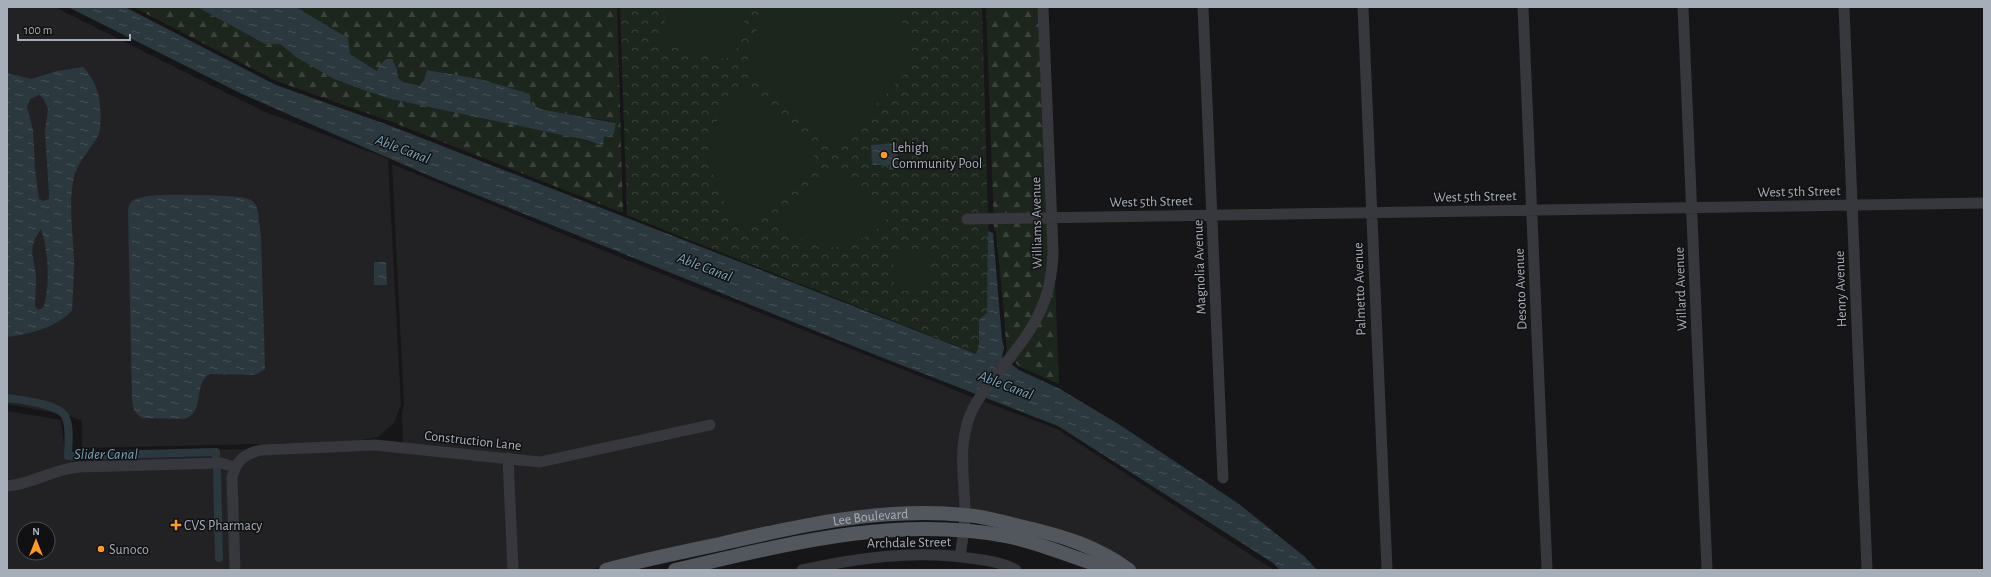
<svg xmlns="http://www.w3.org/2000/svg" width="1991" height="577" font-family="'Alegreya Sans',sans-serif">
<defs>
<pattern id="forest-firs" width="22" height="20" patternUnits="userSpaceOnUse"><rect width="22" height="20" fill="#1d261d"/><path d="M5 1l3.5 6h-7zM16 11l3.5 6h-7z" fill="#3b433c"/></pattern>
<pattern id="park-crowns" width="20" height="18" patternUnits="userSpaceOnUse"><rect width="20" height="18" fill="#1d261d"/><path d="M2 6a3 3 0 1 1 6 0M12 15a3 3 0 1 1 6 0" fill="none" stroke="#3b433c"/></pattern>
<pattern id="water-ripples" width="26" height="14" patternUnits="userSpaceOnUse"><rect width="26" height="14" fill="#2b383d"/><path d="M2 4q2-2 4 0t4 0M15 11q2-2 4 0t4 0" fill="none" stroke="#475257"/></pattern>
</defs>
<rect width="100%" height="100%" fill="#161618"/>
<path fill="#222225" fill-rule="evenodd" d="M7 7H55L263 111 388 159 401 405 394 423 378 437 349 442 82 448V421L67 415 7 404Z
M392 164 622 258 975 398 960 429 958 442 961 510 915 508 619 562 589 570H7V411L61 420 65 454 91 451 403 447 402 412 404 405ZM24 529H48V553H24Z
M983 401 1057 429 1274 570H1136L1110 551 968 510 965 453 974 415Z"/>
<path fill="url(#forest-firs)" d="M133 7H197L265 44H280L296 57 603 146 604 137 614 134 616 122 540 109 531 104 530 94 480 79 427 70 422 86 403 82 398 78 397 69 379 66 378 71 350 54 348 38 296 7H617L623 213 392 122 276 81Z
M986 7H1039L1049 270 1036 311 1006 356C1008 346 1005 338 1005 328 1003 296 999 265 996 232L994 229Z
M1055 282 1059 384 1020 367 1013 361Z"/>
<path fill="url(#park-crowns)" d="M620 7H982L992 360 627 215Z"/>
<path fill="#1d261d" d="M673 7H748L735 54 725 59 657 42 663 24Z
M768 7H895L898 10 916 62 842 141 825 140 747 64 762 12Z
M744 82 814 150V161L746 231C701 181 696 133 744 82Z
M827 169H838L888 218C853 256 813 257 777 220Z
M893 250H930L931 290 894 291Z"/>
<path fill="url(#water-ripples)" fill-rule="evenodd" d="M68 7H125L276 85 391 126 976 354 979 344V320L987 313 988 231 993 233 1002 339 1004 348 1002 357 1019 370 1060 389 1120 425 1239 504 1305 557 1317 570H1280L1273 563 1058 426 878 356 432 177 242 94Z
M197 7H296L348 38 350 54 377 71 379 66 386 59H392L397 69 398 78 403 82 422 86 427 70 480 79 530 94 531 104 540 109 616 123 614 134 604 137 603 146 586 140 391 99 361 89 334 79 296 57 280 44H265Z
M83 67C100 84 102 107 100 129 100 140 78 159 74 177 68 203 73 232 74 259 74 276 73 294 72 311 55 328 30 334 7 337V73L31 79 57 71ZM39 95 43 98 48 109 45 131 49 194V199L43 201 39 199 35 169 33 130 27 107 30 99ZM41 229C48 248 51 288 43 308L38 310 35 306C35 298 36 289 36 281 36 257 25 252 41 229Z
M897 143 898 169 889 170V165H872L871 145Z
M208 195 240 197 251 200 256 205 258 212 261 237 265 369 255 375 210 374C192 384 206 413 184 419L143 418C135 414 133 409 132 400L128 210C129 206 130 202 134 200 153 192 188 196 208 195Z
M374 262H386L387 285H374Z"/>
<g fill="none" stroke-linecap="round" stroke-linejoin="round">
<path stroke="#2b383d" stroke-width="8" d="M7 398C21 400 58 404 65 416 71 427 68 445 68 456L216 452V457
M217 470 219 558"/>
<path stroke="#36383d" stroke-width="11" d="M1203 7 1223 478
M1363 7 1387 570
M1523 7 1547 570
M1683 7 1707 570
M1844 7 1867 570
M967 219 1984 203
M508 458 513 570
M7 486C33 484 53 469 79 467L221 463 235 467
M960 556C962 543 965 528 965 514 965 478 957 450 970 415 975 401 986 389 995 377 1028 334 1052 309 1053 251L1043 7
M235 570 232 478C236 461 244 454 261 450L375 445 540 462 710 425
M802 570C858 558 913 550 969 558 985 560 1002 562 1016 570"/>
<g stroke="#52565d" stroke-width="14">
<path id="s1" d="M606 570C643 560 682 552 720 544 801 525 882 507 965 515 985 516 1005 523 1024 527 1063 536 1096 546 1129 570"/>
<path d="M675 570C784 545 893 515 1006 536 1044 543 1078 561 1116 570"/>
</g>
</g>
<g fill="#ff9927" stroke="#111113" stroke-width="1.5">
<circle cx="884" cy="155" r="4"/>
<path d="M174 519h4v4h4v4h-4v4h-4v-4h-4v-4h4z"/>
<circle cx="101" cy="549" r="4"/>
</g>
<g text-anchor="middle" stroke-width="3" stroke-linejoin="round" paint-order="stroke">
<g font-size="14" fill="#a6afb9" stroke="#111113" text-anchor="start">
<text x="892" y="152">Lehigh<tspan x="892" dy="16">Community Pool</tspan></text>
<text x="184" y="530">CVS Pharmacy</text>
<text x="109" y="554">Sunoco</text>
</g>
<g font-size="14" fill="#a6afb9" stroke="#111113">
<text transform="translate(1799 191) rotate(-1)" y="5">West 5th Street</text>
<text transform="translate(1475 196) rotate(-1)" y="5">West 5th Street</text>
<text transform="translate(1151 201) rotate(-1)" y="5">West 5th Street</text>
<text transform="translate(1036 223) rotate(-91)" y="5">Williams Avenue</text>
<text transform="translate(1199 267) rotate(-92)" y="5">Magnolia Avenue</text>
<text transform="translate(1359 289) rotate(-92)" y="5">Palmetto Avenue</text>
<text transform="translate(1520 289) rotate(-92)" y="5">Desoto Avenue</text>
<text transform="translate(1680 289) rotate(-92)" y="5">Willard Avenue</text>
<text transform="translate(1840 289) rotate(-92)" y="5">Henry Avenue</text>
<text transform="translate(473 440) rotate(6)" y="5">Construction Lane</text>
<text dy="5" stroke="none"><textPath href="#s1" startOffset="270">Lee Boulevard</textPath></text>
<text transform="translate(909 542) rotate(-1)" y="5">Archdale Street</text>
</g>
<g font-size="15" font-style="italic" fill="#7aa3b7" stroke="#111113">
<text transform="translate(403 149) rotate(21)" y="5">Able Canal</text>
<text transform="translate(705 267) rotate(21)" y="5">Able Canal</text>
<text transform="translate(1006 385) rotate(21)" y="5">Able Canal</text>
<text x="106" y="459">Slider Canal</text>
</g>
</g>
<rect width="1991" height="577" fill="none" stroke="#a6afb9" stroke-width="16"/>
<g transform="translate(36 541)"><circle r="19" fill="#111113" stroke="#4d5055"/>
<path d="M0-3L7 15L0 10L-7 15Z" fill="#ff9927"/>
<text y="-6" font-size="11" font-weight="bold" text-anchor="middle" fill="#a6afb9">N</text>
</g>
<path d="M18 34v6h112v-6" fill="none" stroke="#a6afb9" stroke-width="2"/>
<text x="24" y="34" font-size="12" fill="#a6afb9" stroke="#111113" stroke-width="3" paint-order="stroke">100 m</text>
</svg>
